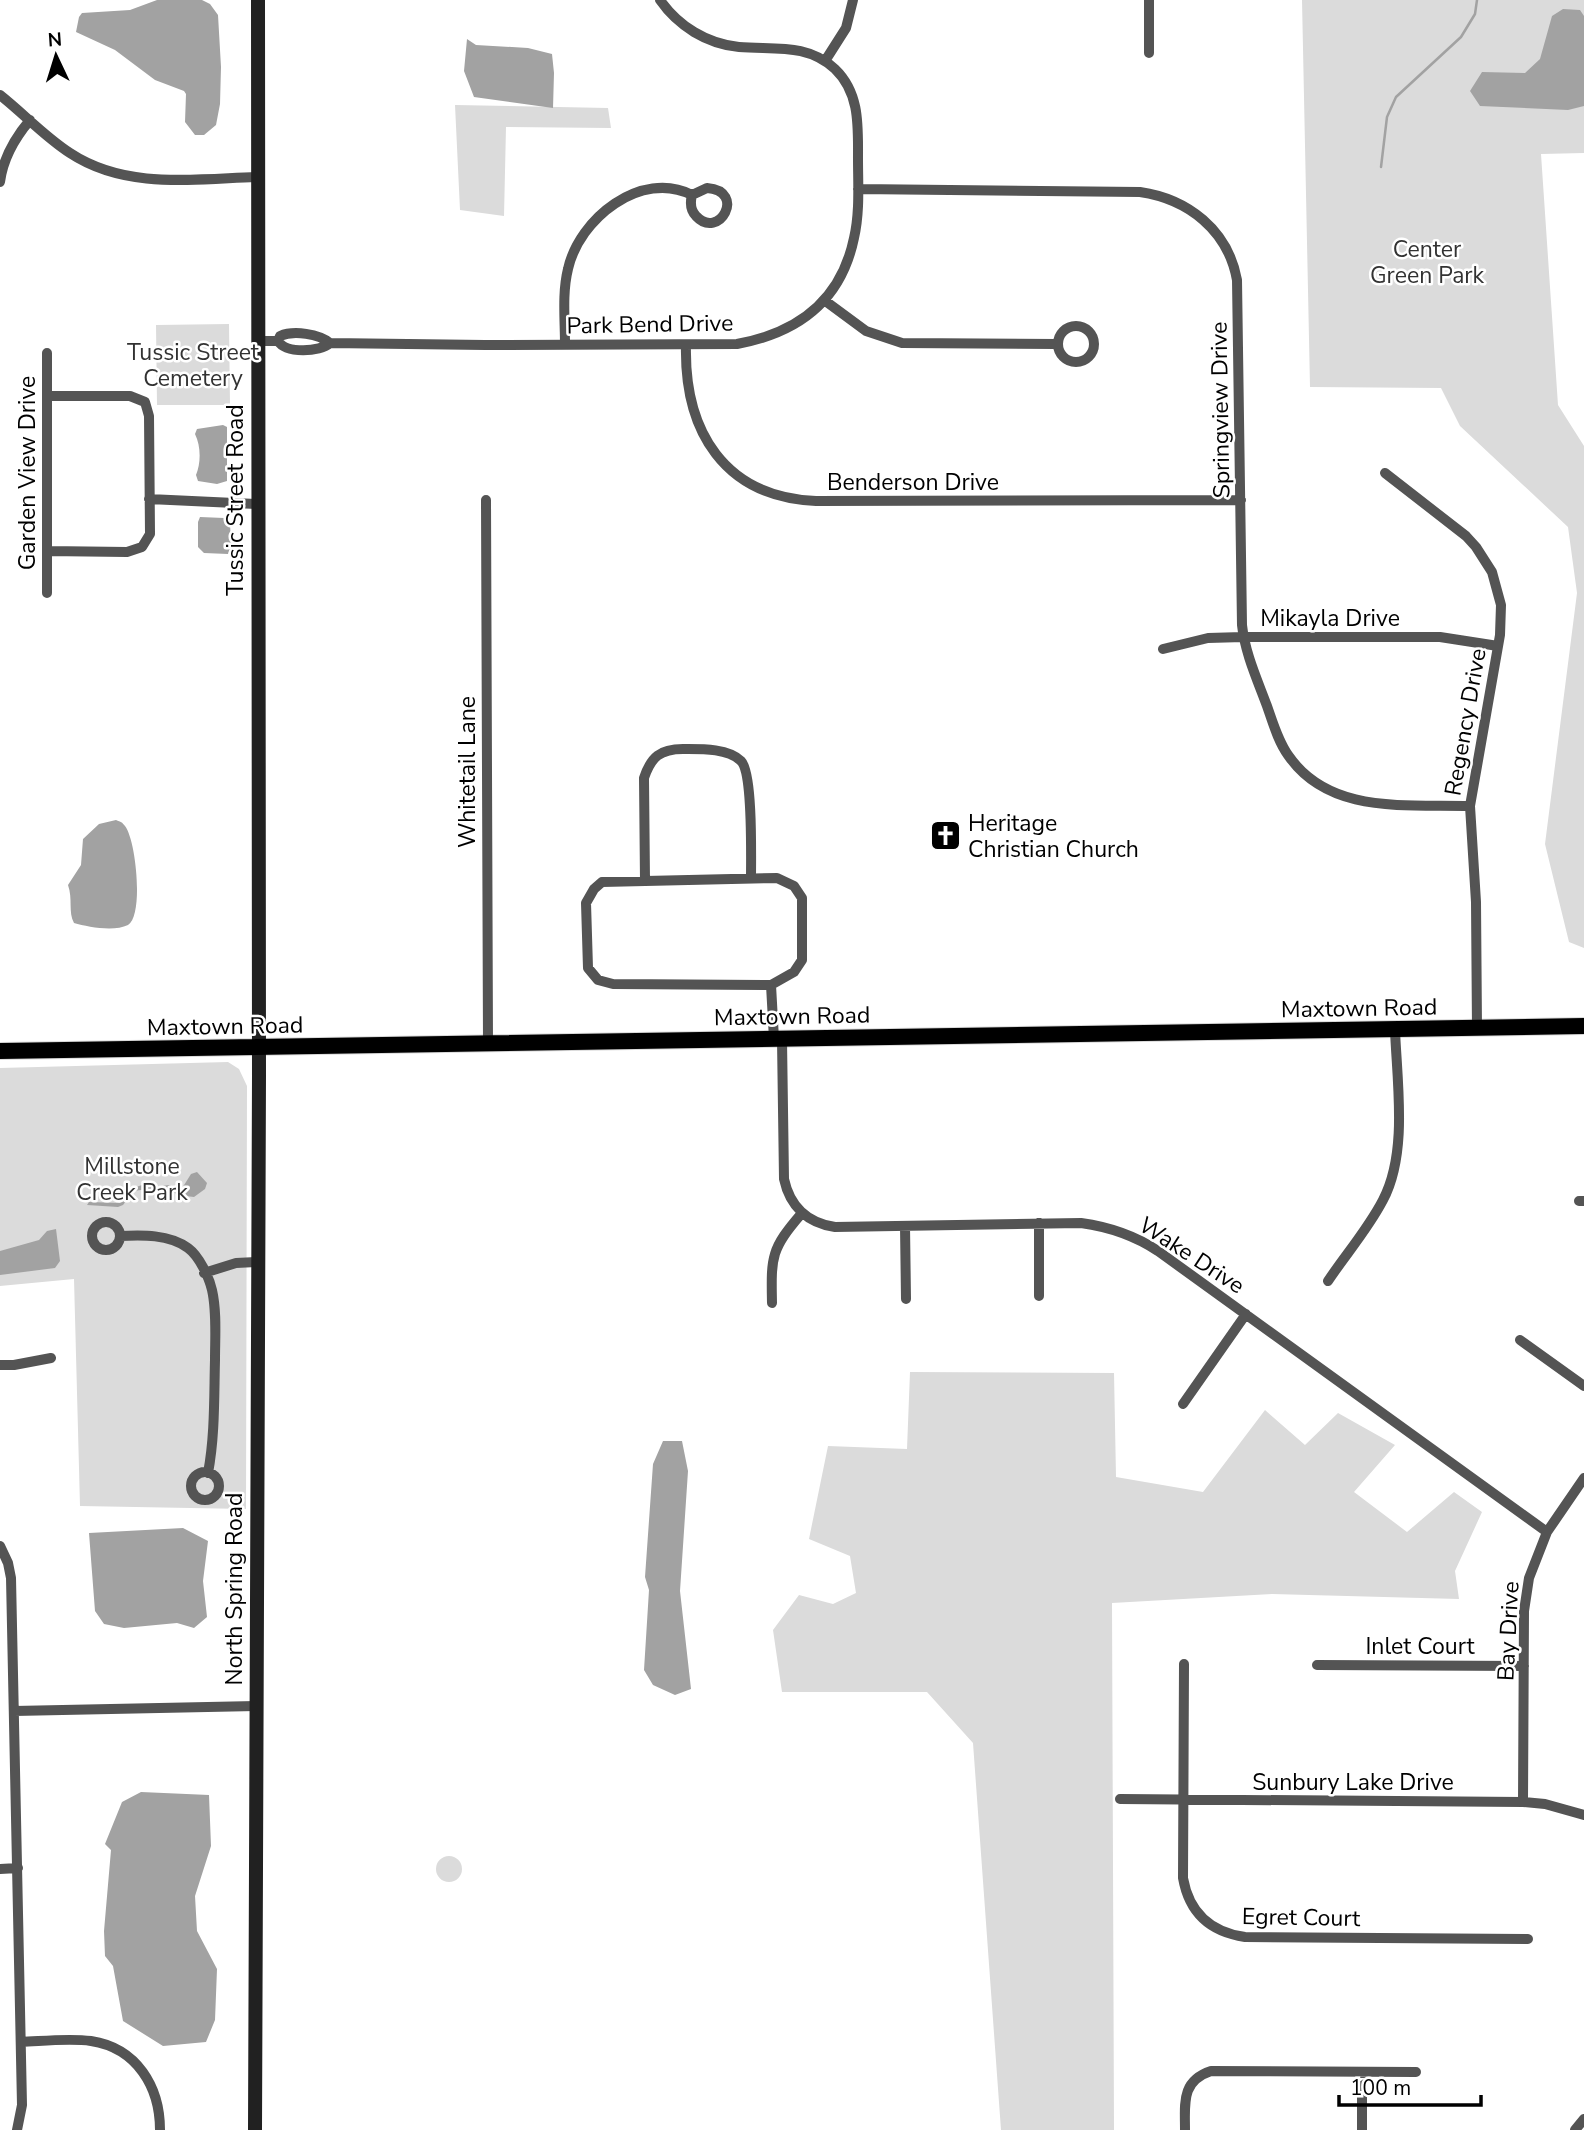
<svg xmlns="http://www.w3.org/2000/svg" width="1584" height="2130" font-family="'Nunito Sans',sans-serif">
<rect width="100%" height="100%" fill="#fff"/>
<path fill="#dbdbdb" d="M1302 0H1584V153L1541 154 1558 405 1584 446V948L1569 942 1545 844 1577 593 1568 527 1460 426 1441 388 1310 387Z
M455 105 608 108 611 128 506 127 504 216 460 210Z
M229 324 230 405H157L156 325Z
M228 1062 239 1069 247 1086 246 1509 80 1506 74 1279 0 1286V1068Z
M910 1372 1114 1373 1116 1477 1203 1492 1265 1410 1305 1445 1338 1413 1395 1445 1354 1492 1407 1532 1454 1492 1482 1512 1455 1571 1459 1599 1272 1594 1112 1603 1114 2130H1001L973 1743 927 1692H782L773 1630 799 1595 833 1604 856 1593 850 1556 809 1539 828 1446 907 1449Z
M436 1869a13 13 0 1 1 26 0a13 13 0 1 1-26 0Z"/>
<path fill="#a2a2a2" d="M157 0H202L210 4 218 15 221 67 220 104 216 125 204 135H195L185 122 186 94 184 91 155 80 115 50 76 32 79 17 82 13 130 10Z
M1563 9 1580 10 1584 16V106L1568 110 1480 106 1470 91 1482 72 1525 73 1540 59 1552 16Z
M467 39 476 45 528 48 552 54 554 73 553 108 474 97 464 71Z
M223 425 227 427V481L217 484 198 481 196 475C201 463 201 446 195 434L197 429Z
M200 517 224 518 230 522 231 547 228 554 204 553 198 547V522Z
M116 820C121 822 122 822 125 826 136 840 144 915 128 925 114 932 88 927 74 923 68 912 73 899 68 885L81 865 83 839 99 824Z
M197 1172 207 1183 205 1189 194 1197 177 1195 170 1188C158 1191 147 1188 134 1191L123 1205 118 1207 87 1205 89 1202 120 1203 130 1189 145 1184 156 1187 169 1185 181 1190 191 1174Z
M56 1229 60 1261 55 1268 0 1275V1251L39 1240 47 1231Z
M663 1441H682L688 1471 680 1591 691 1689 675 1695 653 1685 644 1670 649 1590 645 1577 653 1464Z
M183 1528 208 1541 203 1581 207 1617 194 1628 177 1623 124 1628 104 1624 95 1611 89 1533Z
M141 1792 209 1795 211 1846 195 1896 197 1931 217 1969 215 2020 206 2042 163 2046 123 2021 113 1966 105 1956 104 1931 111 1850 105 1844 122 1802Z"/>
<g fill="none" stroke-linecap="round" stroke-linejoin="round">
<path stroke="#a2a2a2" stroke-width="2.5" d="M1381 167 1387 117 1396 97 1461 37 1475 14 1477 0"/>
<defs>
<path id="primary" d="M0 1051 1584 1026"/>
</defs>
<use href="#primary" stroke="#dbdbdb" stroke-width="18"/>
<path stroke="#545454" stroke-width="10" d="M1149 0V53
M825 61 846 28 853 0
M0 95C24 114 45 137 70 153 126 190 195 179 258 177
M0 182C3 158 14 139 30 120
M707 188C747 191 719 241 696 216 690 210 690 203 692 195Z
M858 189 1140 192C1188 199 1228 230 1237 280L1242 625C1245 653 1257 679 1267 706 1273 723 1278 741 1288 755 1329 815 1406 804 1470 806
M824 300 866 331 902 343 1056 344
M1058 344a18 18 0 1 1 36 0a18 18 0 1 1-36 0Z
M258 341H278C286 354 320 352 330 343
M278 341 280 336C294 330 319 334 330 343L485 345 737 344C797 333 841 301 854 238 860 212 858 185 858 158 858 126 860 93 835 69 807 43 774 50 739 47 707 44 678 26 660 0
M565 345C565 320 562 293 568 269 579 219 641 169 692 195
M686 345C684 431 724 497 816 501L1241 500
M47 396H130L145 402 149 416 150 534 142 547 127 552 47 551
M1385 473 1466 536 1476 547 1492 572 1501 605 1500 635 1470 806 1476 902 1477 1028
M149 499 258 504
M486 500 488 1044
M47 593V353
M1163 649 1208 638 1243 637H1440L1498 646
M645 881 644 778C651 757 660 749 683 749 700 749 728 748 741 761 753 773 751 858 751 879
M771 985 613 984 598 980 588 968 586 903 594 889 602 882 777 878 794 886 802 898V960L794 972 771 985 774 1039
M782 1040 784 1179C790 1207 808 1223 835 1227L1081 1223C1110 1227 1134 1235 1158 1251L1547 1532
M1579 1201H1584
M92 1236a14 14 0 1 1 28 0a14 14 0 1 1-28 0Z
M1039 1223V1296
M905 1226 906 1299
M120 1236C142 1235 169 1234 188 1248 199 1256 209 1277 212 1290 217 1312 215 1337 215 1360 214 1397 215 1436 208 1473
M204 1273 236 1263 258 1262
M1328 1281C1346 1254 1368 1229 1383 1200 1408 1153 1397 1082 1395 1030
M772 1303C771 1256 771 1249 802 1213
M1520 1340 1584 1386
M0 1365H14L51 1358
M1183 1404 1246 1314
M191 1486a14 14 0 1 1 28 0a14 14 0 1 1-28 0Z
M0 1546 8 1563 11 1578 22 2105 17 2130
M1184 1664 1183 1878C1189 1912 1210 1932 1245 1937L1528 1939
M1317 1665 1524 1666
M14 1711 256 1706
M1120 1799 1523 1802 1545 1804 1584 1815
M1523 1802 1524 1611 1529 1578 1547 1532 1584 1478
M0 1869 18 1868
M21 2042C44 2041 69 2038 91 2041 137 2048 160 2087 160 2130
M1362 2072V2130
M1185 2130C1185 2103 1181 2081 1211 2071L1416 2072
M1575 2130 1584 2119"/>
<path stroke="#212121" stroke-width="14" d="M255 2130 259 1075 258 0"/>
<use href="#primary" stroke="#000" stroke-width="16"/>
</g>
<defs>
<symbol id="church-square" viewBox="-11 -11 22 22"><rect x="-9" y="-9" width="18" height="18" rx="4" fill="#000" stroke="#fff"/><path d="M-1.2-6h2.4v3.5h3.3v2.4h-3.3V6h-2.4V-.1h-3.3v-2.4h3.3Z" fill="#fff"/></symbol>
</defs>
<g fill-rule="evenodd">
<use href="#church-square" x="928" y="818" width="35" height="35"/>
</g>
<g text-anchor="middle" stroke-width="5" stroke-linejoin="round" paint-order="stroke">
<g font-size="23" fill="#323232" stroke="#fff">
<text x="1427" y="257">Center<tspan x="1427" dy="26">Green Park</tspan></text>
<text x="193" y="360">Tussic Street<tspan x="193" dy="26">Cemetery</tspan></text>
<text x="132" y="1174">Millstone<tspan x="132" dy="26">Creek Park</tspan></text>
</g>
<g font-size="23" fill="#000" stroke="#fff">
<text transform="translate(650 324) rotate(-1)" y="8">Park Bend Drive</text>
<text transform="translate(1220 410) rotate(-91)" y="8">Springview Drive</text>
<text transform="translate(27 473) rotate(-90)" y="8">Garden View Drive</text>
<text x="913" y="490">Benderson Drive</text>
<text transform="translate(235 500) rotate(-90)" y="8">Tussic Street Road</text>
<text x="1330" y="626">Mikayla Drive</text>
<text transform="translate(1465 722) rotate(-80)" y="8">Regency Drive</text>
<text transform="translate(467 772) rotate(-90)" y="8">Whitetail Lane</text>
<text transform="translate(1359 1008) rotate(-1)" y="8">Maxtown Road</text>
<text transform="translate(792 1016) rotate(-1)" y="8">Maxtown Road</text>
<text transform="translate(225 1026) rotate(-1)" y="8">Maxtown Road</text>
<text transform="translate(1192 1255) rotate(33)" y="8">Wake Drive</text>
<text transform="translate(234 1589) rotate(-90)" y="8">North Spring Road</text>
<text transform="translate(1508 1631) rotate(-87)" y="8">Bay Drive</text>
<text x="1420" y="1654">Inlet Court</text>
<text x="1353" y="1790">Sunbury Lake Drive</text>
<text transform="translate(1301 1917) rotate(1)" y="8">Egret Court</text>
</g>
<g font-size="23" fill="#000" stroke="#fff" text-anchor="start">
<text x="968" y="831">Heritage<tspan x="968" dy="26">Christian Church</tspan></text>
</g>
</g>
<g transform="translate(56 56) rotate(356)" stroke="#ffffff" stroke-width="5" paint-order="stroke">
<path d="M0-5L12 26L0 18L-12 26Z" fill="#000000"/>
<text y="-10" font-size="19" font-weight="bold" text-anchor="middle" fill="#000000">N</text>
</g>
<path d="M1339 2095v10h142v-10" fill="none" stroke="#000000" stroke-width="3.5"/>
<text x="1350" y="2095" font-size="21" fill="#000000" stroke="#ffffff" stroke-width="5" paint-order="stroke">100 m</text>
</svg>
